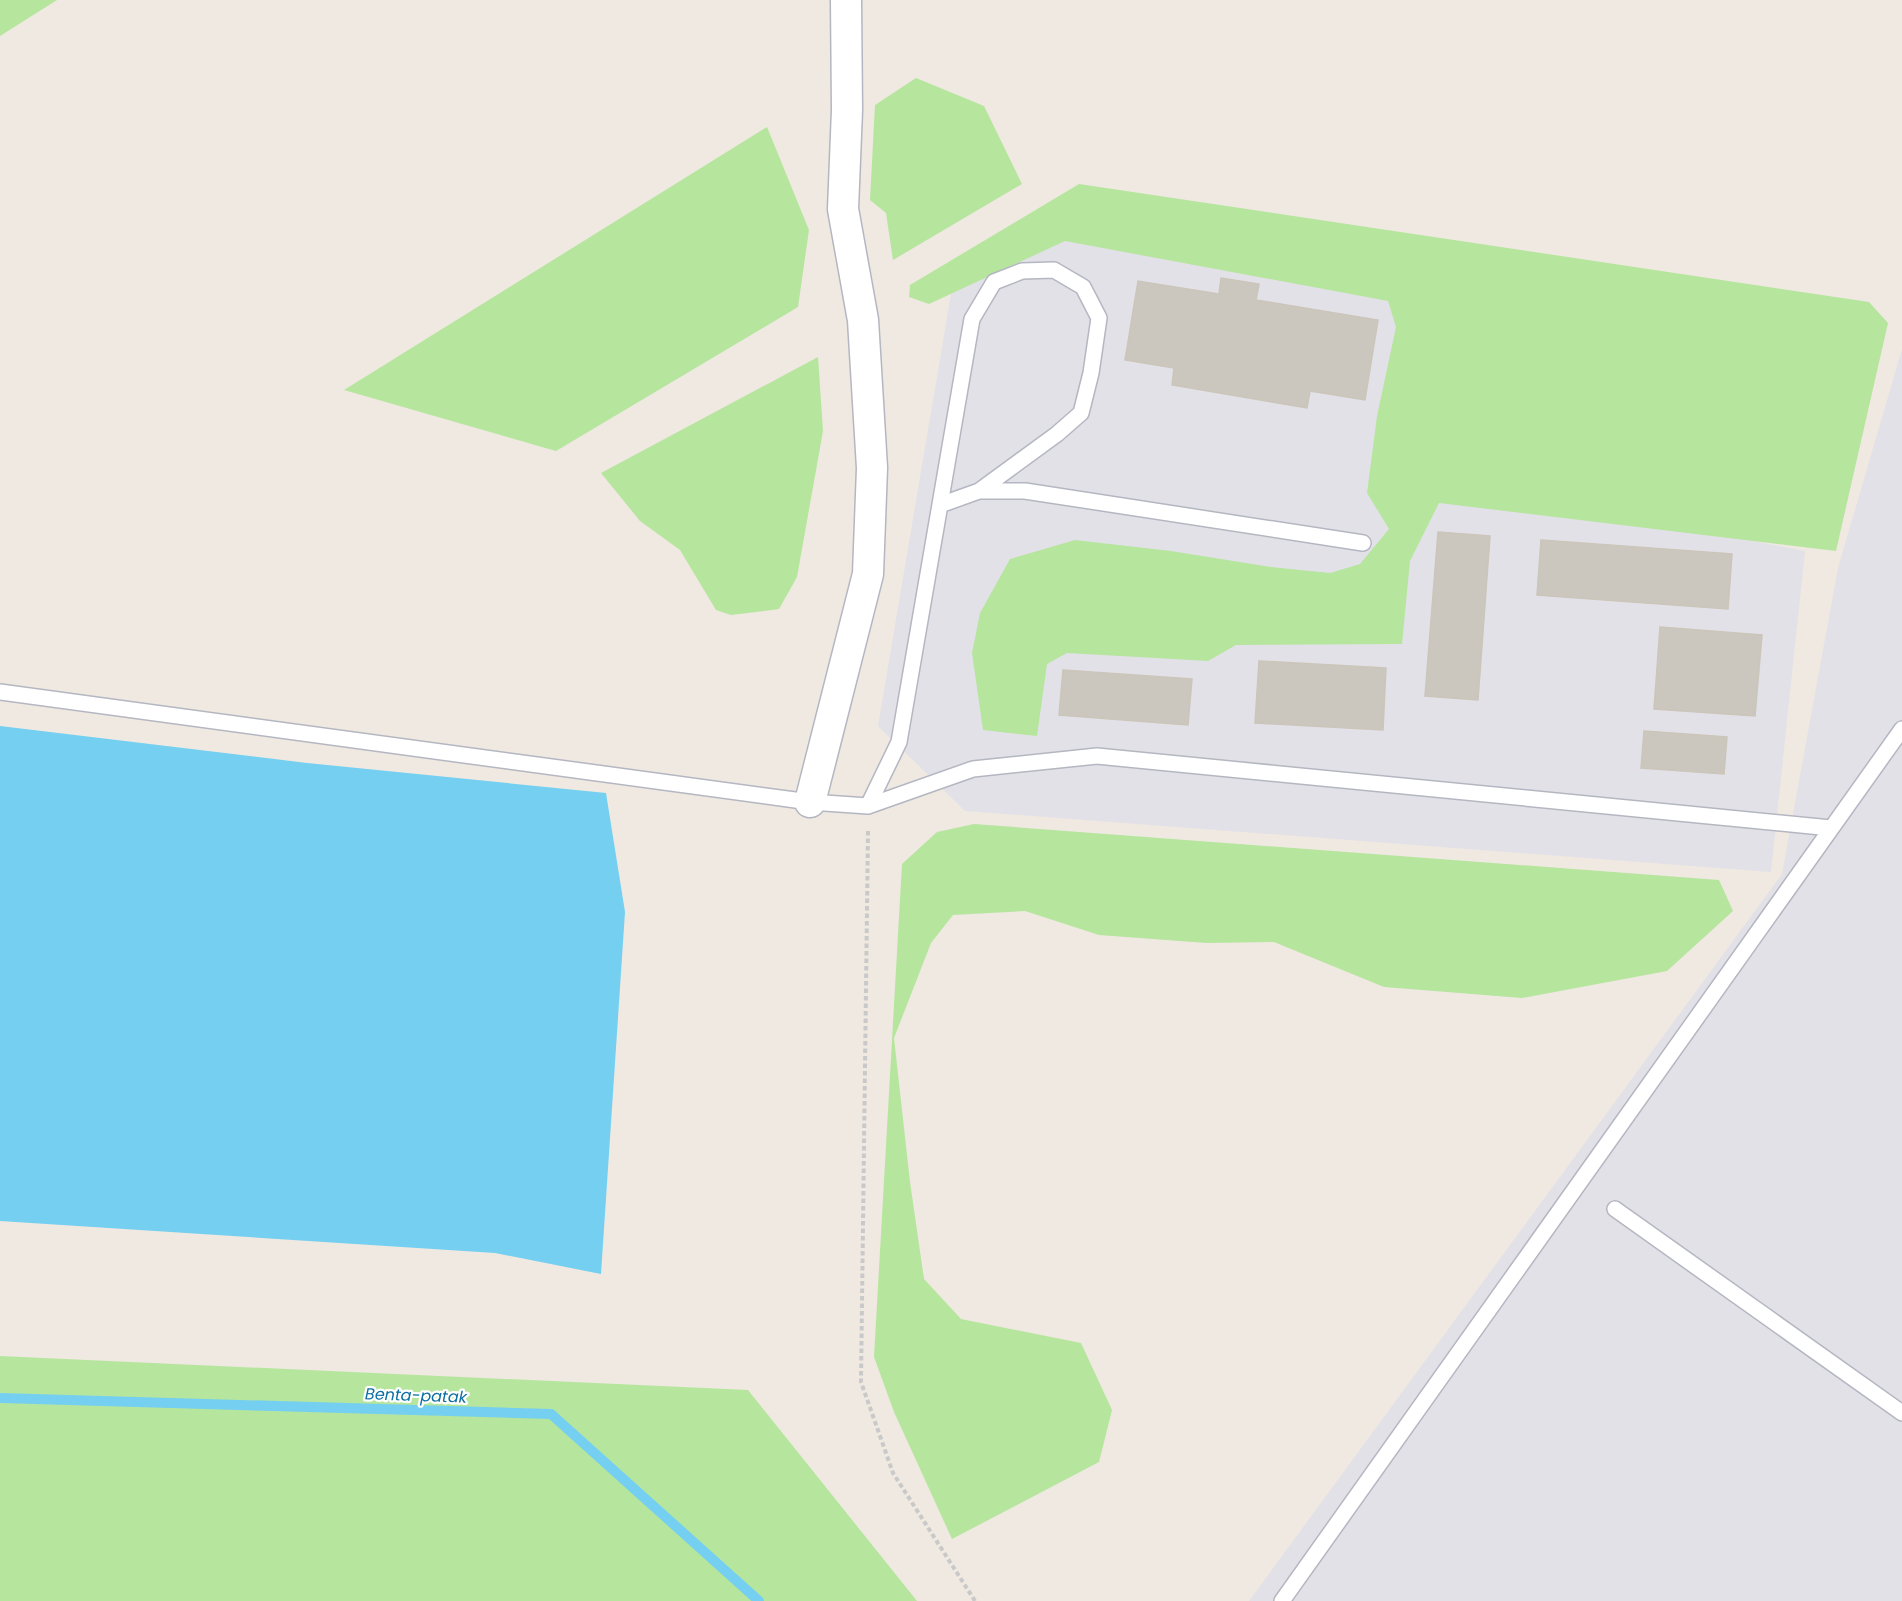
<svg xmlns="http://www.w3.org/2000/svg" width="1902" height="1601" font-family="Poppins,sans-serif">
<rect width="100%" height="100%" fill="#efe9e1"/>
<path fill="#e3e1e8" d="M1063 213 1535 297 1528 498 1805 551 1771 872 965 811 878 726 955 270Z
M1902 349V1601H1249L1782 874 1838 568Z"/>
<path fill="#b6e59e" d="M0 0H57L0 36Z
M916 78 984 106 1022 184 893 260 886 213 870 200 875 105Z
M767 127 809 230 798 307 556 451 344 390Z
M1079 184 1869 302 1888 323 1836 551 1439 503 1410 561 1402 644 1236 645 1208 661 1067 653 1047 664 1037 736 983 730 972 653 980 613 1010 559 1075 540 1171 551 1271 567 1330 573 1360 564 1389 529 1367 493 1377 416 1396 327 1388 301 1065 241 929 304 909 297 910 285Z
M818 357 823 431 797 577 779 609 731 615 716 610 680 550 640 521 601 473Z
M974 824 1719 880 1733 911 1667 971 1522 998 1384 987 1274 942 1207 943 1099 935 1025 911 953 915 931 943 894 1038 910 1182 924 1279 961 1319 1081 1343 1112 1410 1099 1462 952 1539 894 1412 874 1357 902 864 937 832Z
M0 1356 748 1390 917 1601H0Z"/>
<path fill="#75cff0" d="M0 726 307 763 606 793 625 912 601 1274 495 1253 0 1221Z"/>
<g fill="none" stroke-linecap="round" stroke-linejoin="round">
<path stroke="#75cff0" stroke-width="10" d="M0 1398 551 1414 759 1601"/>
</g>
<path fill="#cbc7bf" stroke="#cbc5ba" stroke-width="1.5" d="M1221 278 1259 284 1256 300 1378 320 1365 400 1310 391 1307 408 1172 385 1174 368 1125 360 1138 281 1219 294Z
M1438 532 1490 536 1478 700 1425 696Z
M1541 540 1732 554 1728 609 1537 595Z
M1660 627 1762 635 1755 716 1654 709Z
M1259 661 1386 668 1383 730 1255 723Z
M1063 670 1192 679 1188 725 1059 715Z
M1644 731 1727 737 1724 774 1641 768Z"/>
<g fill="none" stroke-linecap="round" stroke-linejoin="round">
<defs>
<path id="lane" d="M940 505 979 491H1025L1363 543
M0 692 810 802 868 806 899 742 972 319 994 282 1022 271 1054 270 1083 287 1099 318 1091 373 1081 413 1057 434 979 491
M868 806 973 769 1097 756 1831 828
M1615 1209 1902 1413
M1282 1601 1902 729"/>
<path id="street" d="M810 802 868 574 872 468 863 320 843 209 847 110 846 0"/>
</defs>
<use href="#lane" stroke="#b4b7c1" stroke-width="18"/>
<use href="#street" stroke="#b4b7c1" stroke-width="33"/>
<path stroke="#c9c9c9" stroke-width="4" stroke-dasharray="4.5 3" stroke-linecap="butt" d="M868 831 861 1382 893 1473 975 1601"/>
<use href="#lane" stroke="#fff" stroke-width="15"/>
<use href="#street" stroke="#fff" stroke-width="30"/>
</g>
<g text-anchor="middle" stroke-width="4.5" stroke-linejoin="round" paint-order="stroke">
<g font-size="16" font-style="italic" fill="#0d6fa3" stroke="#fff">
<text transform="translate(416 1395) rotate(2)" y="6">Benta-patak</text>
</g>
</g>
</svg>
